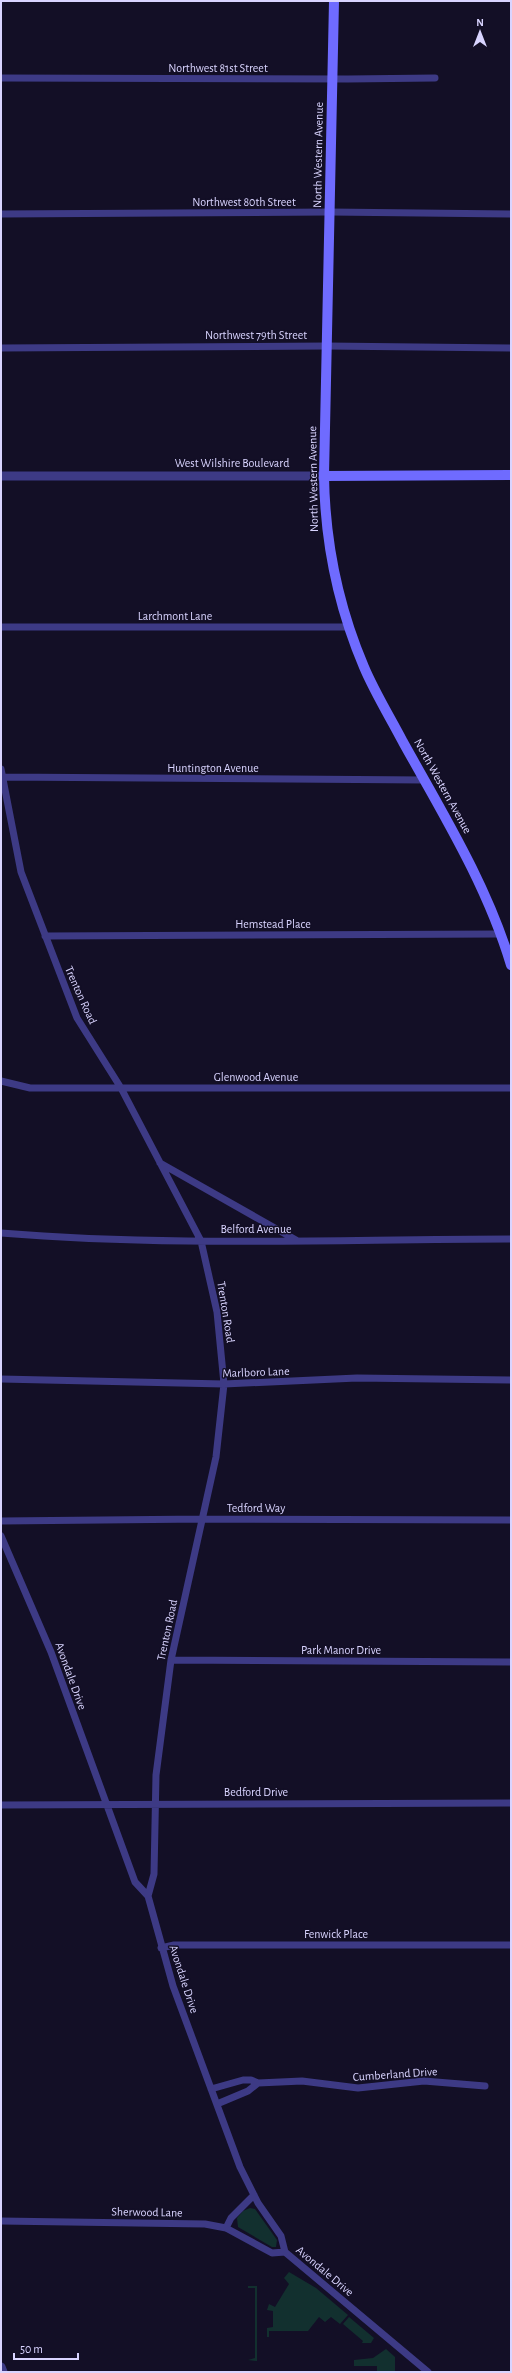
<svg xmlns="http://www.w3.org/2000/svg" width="512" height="2373" font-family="'Alegreya Sans',sans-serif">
<rect width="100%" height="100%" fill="#130f26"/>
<path fill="#12302f" d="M250 2208 255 2209 277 2240 276 2247H272L238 2227 237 2218 243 2211Z
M289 2272 316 2288 348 2315 340 2324 331 2317 325 2322 319 2317 308 2331H269V2337H267V2328L273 2327V2311L267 2310 269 2304 275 2307 289 2284 284 2278Z
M248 2286H257V2361L248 2360 255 2358V2288H248Z
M349 2317 374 2338 371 2343H362L363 2341 343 2324Z
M386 2349 395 2357V2372L377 2371V2366H354V2360L373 2358Z"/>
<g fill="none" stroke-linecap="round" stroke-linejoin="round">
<path stroke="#3d3a85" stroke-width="7" d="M1 78 348 79 435 78
M1 214 330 212 511 214
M1 348 327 346 511 348
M1 627H348
M1 769 21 872 77 1018 121 1088 201 1241 217 1312 224 1384 216 1457 171 1660 156 1775 154 1874 148 1896
M1 777 424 780
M45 936 501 934
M1 1081 30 1088H511
M160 1163 296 1240
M1 1233C170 1247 341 1239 511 1239
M1 1379 224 1384 357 1378 511 1380
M1 1521 203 1519 511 1520
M1 1536 51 1652 135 1882 148 1896 173 1986 240 2167 258 2203 281 2236 285 2252 428 2372
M171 1660 511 1662
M1 1805 511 1803
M161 1948 174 1945H511
M211 2089 243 2080H251L258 2083 302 2081 358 2088 424 2081 485 2086
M217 2104 248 2091 258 2083
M1 2221 205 2224 226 2228 272 2253 285 2252
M226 2228 231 2218 254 2195"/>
<path stroke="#3d3a85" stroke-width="9" d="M1 476H324
M1 2367 3 2372"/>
<path stroke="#6f6bff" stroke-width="10" d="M334 1 324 476C325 542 338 606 364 667 375 693 390 717 403 742 443 814 487 885 511 965
M324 476 511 475"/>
</g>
<g text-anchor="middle" stroke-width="3" stroke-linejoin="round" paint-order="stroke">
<g font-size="12" fill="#d9d4ff" stroke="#130f26">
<text x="218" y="72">Northwest 81st Street</text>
<text transform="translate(318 155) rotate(-89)" y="4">North Western Avenue</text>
<text x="244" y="206">Northwest 80th Street</text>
<text x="256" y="339">Northwest 79th Street</text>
<text x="232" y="467">West Wilshire Boulevard</text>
<text transform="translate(313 479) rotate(-91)" y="4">North Western Avenue</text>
<text x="175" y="620">Larchmont Lane</text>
<text x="213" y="772">Huntington Avenue</text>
<text transform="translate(443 786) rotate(61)" y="4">North Western Avenue</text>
<text x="273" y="928">Hemstead Place</text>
<text transform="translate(81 995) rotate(66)" y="4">Trenton Road</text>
<text x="256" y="1081">Glenwood Avenue</text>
<text x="256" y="1233">Belford Avenue</text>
<text transform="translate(226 1312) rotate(81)" y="4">Trenton Road</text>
<text transform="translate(256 1372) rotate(-2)" y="4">Marlboro Lane</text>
<text x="256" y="1512">Tedford Way</text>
<text transform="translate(167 1630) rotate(-78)" y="4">Trenton Road</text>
<text x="341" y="1654">Park Manor Drive</text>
<text transform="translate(71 1676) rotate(70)" y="4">Avondale Drive</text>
<text x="256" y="1796">Bedford Drive</text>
<text x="336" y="1938">Fenwick Place</text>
<text transform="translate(184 1979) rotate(72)" y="4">Avondale Drive</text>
<text transform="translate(395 2074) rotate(-4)" y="4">Cumberland Drive</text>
<text transform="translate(147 2212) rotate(1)" y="4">Sherwood Lane</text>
<text transform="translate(325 2271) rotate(40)" y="4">Avondale Drive</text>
</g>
</g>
<rect width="512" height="2373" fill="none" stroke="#d9d4ff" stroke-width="4"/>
<g transform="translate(480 32)" stroke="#130f26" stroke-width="3" paint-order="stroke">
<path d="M0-3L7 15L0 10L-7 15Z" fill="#d9d4ff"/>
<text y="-6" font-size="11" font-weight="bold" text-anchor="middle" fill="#d9d4ff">N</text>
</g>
<path d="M14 2353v6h64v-6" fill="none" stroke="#d9d4ff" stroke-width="2"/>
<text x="20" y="2353" font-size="12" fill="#d9d4ff" stroke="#130f26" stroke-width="3" paint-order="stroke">50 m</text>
</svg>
